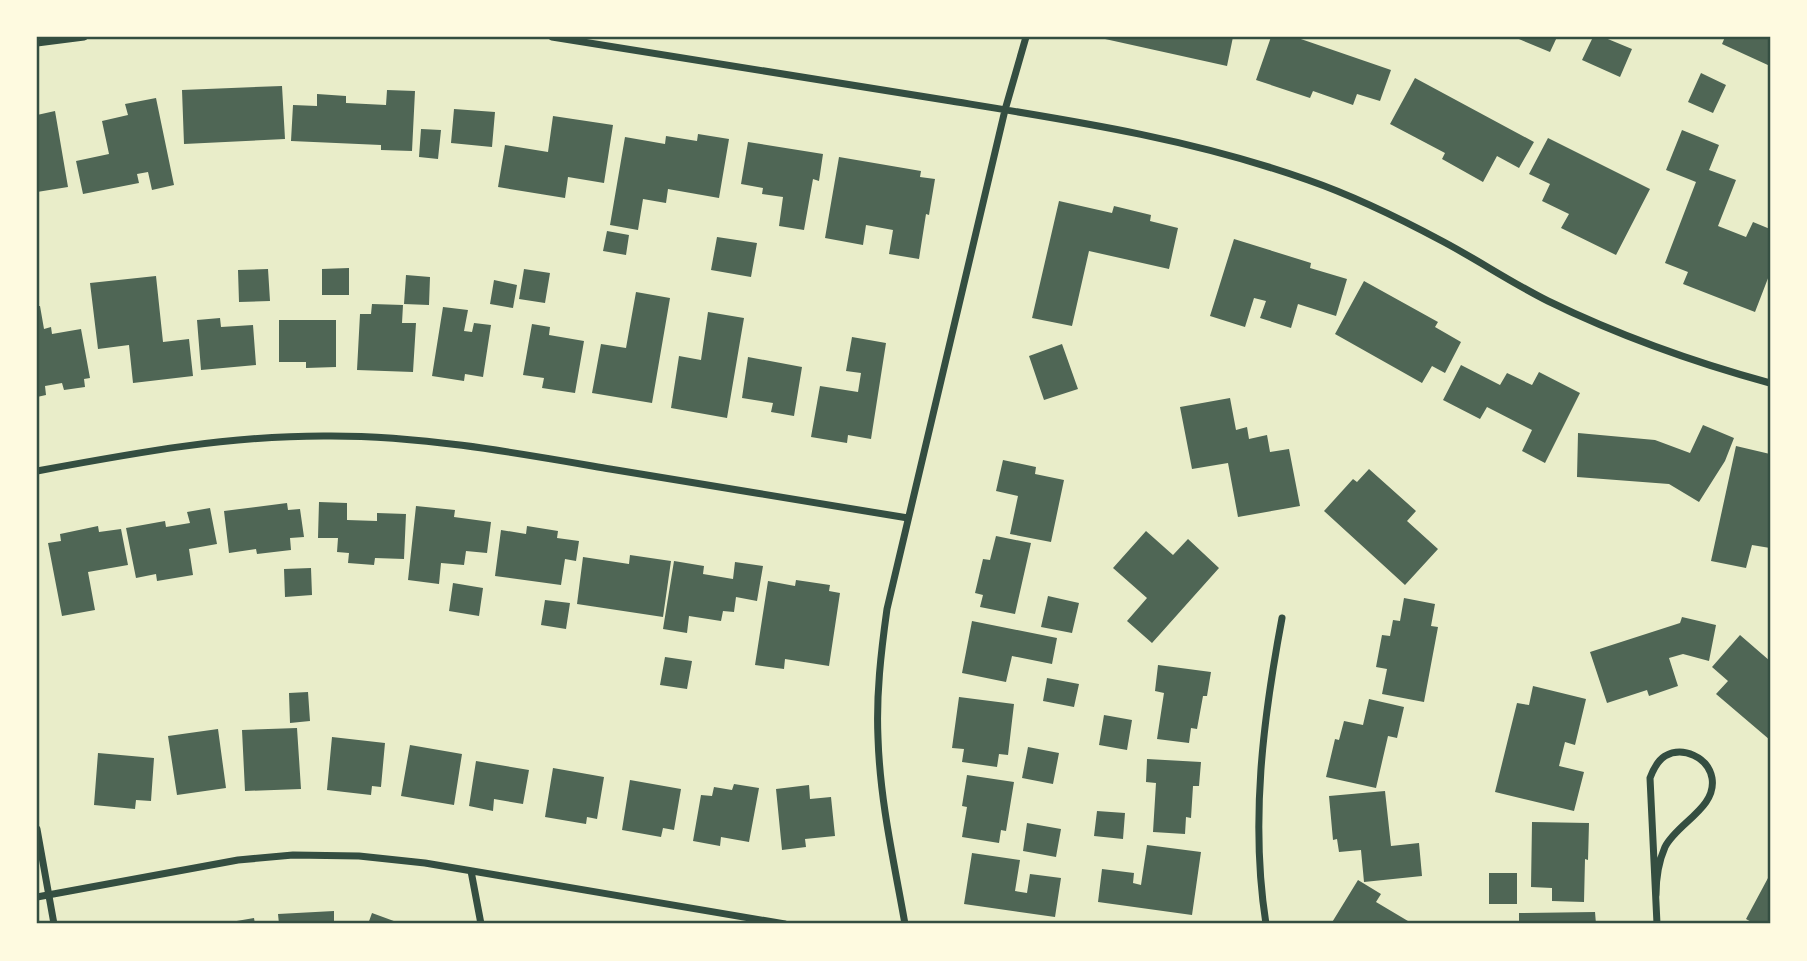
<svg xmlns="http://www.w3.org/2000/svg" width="1807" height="961" font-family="'Roboto Condensed',sans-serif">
<rect width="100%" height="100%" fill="#e9edc9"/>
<path fill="#4f6655" d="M1096 37H1233L1227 66Z
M1271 37H1295L1391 70 1380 101 1357 94 1353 105 1313 91 1310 98 1256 80Z
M1514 37H1557L1550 52Z
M1593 37H1603L1632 49 1620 77 1582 60Z
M1725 37H1770V66L1722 44Z
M1701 73 1726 85 1713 113 1688 102Z
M1415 78 1534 142 1519 168 1497 156 1483 182 1442 159 1445 153 1390 124Z
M282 86 285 139 184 144 182 90Z
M387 90 415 91 412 151 381 150V145L291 141 293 105 317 106V94L346 96V103L386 105Z
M156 98 174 185 152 190 148 172 137 174 139 183 83 194 76 161 109 154 102 121 128 115 125 104Z
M454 109 495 112 492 147 451 143Z
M55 111 68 187 37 192V115Z
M553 116 613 125 604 183 568 177 565 198 498 187 505 145 548 152Z
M421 129 441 130 438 159 419 157Z
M1682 130 1719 145 1709 170 1736 180 1718 226 1746 237 1753 222 1770 229V273L1755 312 1683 284 1688 272 1665 263 1696 182 1666 170Z
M698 134 729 139 719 198 668 189 666 203 643 199 638 230 610 225 625 137 665 144 666 136 697 141Z
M1548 138 1650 189 1616 255 1561 228 1569 214 1542 201 1550 184 1529 174Z
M748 142 823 154 819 181 813 179 804 230 779 226 783 197 762 194 763 188 741 184Z
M839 157 921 171 920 177 935 179 929 215 926 214 919 259 889 254 893 230 866 225 863 245 825 238Z
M1059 201 1112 213 1114 206 1151 215 1150 221 1178 228 1169 269 1089 251 1072 326 1032 318Z
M607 231 629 235 626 255 603 251Z
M717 237 757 243 751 277 711 270Z
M1234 239 1311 263 1310 268 1347 279 1336 316 1298 304 1291 328 1260 318 1266 301 1254 298 1245 327 1210 316Z
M349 268V295H322V269Z
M268 269 270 301 239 302 238 270Z
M524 269 550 273 545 303 519 299Z
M406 275 430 277 429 305 404 304Z
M156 276 163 342 189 339 193 376 133 383 129 345 98 349 90 283Z
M494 280 517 285 513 308 490 304Z
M1364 281 1438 322 1435 327 1461 342 1445 373 1432 366 1422 383 1335 334Z
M636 292 670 298 652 403 592 393 601 344 626 348Z
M372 304 403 305 402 323H416L413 372 357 370 360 314H371Z
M37 306H40L44 329 51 327 52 334 81 329 90 378 84 379 85 387 64 390 62 383 45 386 46 395 37 397Z
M443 307 468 310 464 331 472 332 474 323 491 325 483 377 465 374 464 381 432 376Z
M708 312 744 318 727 418 671 408 679 356 701 360Z
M220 318 221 327 253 325 256 365 201 370 197 320Z
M279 320H336V367L306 368V362H279Z
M532 324 550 327 549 335 584 341 575 393 542 388 544 378 523 375Z
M852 337 886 343 871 439 848 435 847 443 811 437 820 386 858 392 861 373 846 371Z
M1062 344 1078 389 1044 400 1029 356Z
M748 357 802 367 794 416 771 412 773 403 742 398Z
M1461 365 1500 385 1507 373 1532 385 1539 372 1580 393 1545 463 1522 451 1532 430 1487 407 1480 419 1443 400Z
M1230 398 1236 430 1247 427 1249 439 1267 435 1270 452 1289 449 1300 506 1238 517 1228 463 1192 469 1180 407Z
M1703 425 1734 438 1725 461 1699 502 1669 484 1577 477 1578 433 1655 440 1690 453Z
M1736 446 1770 454 1768 483H1770V548L1752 545 1746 568 1711 561Z
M1003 460 1036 467 1035 474 1064 480 1051 542 1010 534 1018 496 996 491Z
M1369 469 1416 511 1407 521 1438 549 1405 585 1324 511 1353 479 1357 482Z
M319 502 347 503V520L377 521V513L406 514 404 559 375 558 374 565 348 563 349 553 337 552 338 538H318Z
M287 503 288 510 300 509 304 537 290 538 291 550 257 554 256 549 229 553 224 511Z
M416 506 455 510 454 517 491 522 487 553 466 551 464 565 441 563 439 584 408 580Z
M210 508 217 544 189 549 193 575 157 581 156 574 136 578 126 528 165 521 166 527 190 523 187 512Z
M98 526 99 532 121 529 128 565 88 572 95 610 62 616 48 543 61 541 60 534Z
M527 526 558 531 557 538 579 541 576 561 565 559 561 585 495 576 501 530 526 534Z
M1146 531 1173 555 1188 539 1219 568 1152 643 1127 621 1147 598 1113 568Z
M996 536 1031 543 1015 614 980 607 983 595 975 593 983 559 990 560Z
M630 555 671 561 663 617 577 604 583 557 629 564Z
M674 561 704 566 703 574 733 579 735 562 763 566 757 601 736 597 734 612 723 611 721 621 689 616 687 633 663 629Z
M311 568 312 595 285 597 284 569Z
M796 580 830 585 829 591 840 593 829 666 785 659 784 669 755 665 768 581 795 586Z
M453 583 483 588 479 616 449 611Z
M1048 596 1079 603 1072 633 1041 627Z
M1404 598 1435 604 1431 626 1438 627 1424 702 1382 694 1387 669 1376 667 1382 635 1390 636 1393 620 1400 621Z
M545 600 570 603 566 629 541 625Z
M1682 617 1716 625 1709 661 1683 654 1669 658 1678 686 1649 696 1647 690 1607 703 1590 652 1680 623Z
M972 621 1057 638 1052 664 1012 656 1006 682 962 673Z
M1740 635 1770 661V740L1716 694 1728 681 1712 667Z
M665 657 692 661 687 689 660 685Z
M1158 665 1211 672 1207 696H1203L1197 729 1191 728 1189 743 1157 739 1164 693 1155 691Z
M1047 678 1079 684 1074 707 1043 701Z
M1533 686 1586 699 1575 745 1565 742 1559 766 1584 772 1574 811 1495 792 1517 703 1529 705Z
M308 692 310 721 290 723 289 693Z
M959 697 1014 704 1008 755 999 754 997 767 962 762 964 749 952 748Z
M1369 699 1404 707 1397 738 1388 736 1376 788 1326 777 1335 739 1339 740 1344 721 1363 725Z
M1104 715 1132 720 1127 750 1099 745Z
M297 728 301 789 245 791 242 730Z
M218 729 226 788 177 795 168 736Z
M332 737 385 743 381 787 372 786 371 795 327 790Z
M410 745 462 754 454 805 401 796Z
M1028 747 1059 753 1053 784 1022 778Z
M98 753 154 758 151 801 136 800 135 809 94 805Z
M1147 759 1201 762 1199 786H1193L1191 818 1186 817 1185 834 1153 832 1156 783 1146 782Z
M476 761 529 770 523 804 494 799 493 811 469 806Z
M553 768 604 777 597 819 587 817 586 824 545 817Z
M967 775 1014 782 1006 831 1001 830 999 843 962 837 967 807 962 806Z
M630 780 681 789 674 830 663 828 661 837 622 830Z
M734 784 759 788 749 842 721 837 720 846 693 841 701 795 712 796 714 787 732 790Z
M809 785 810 799 831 797 835 836 805 839 806 847 782 850 776 789Z
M1385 791 1391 846 1419 843 1422 876 1364 882 1361 850 1339 852 1337 839 1333 840 1329 796Z
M1097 811 1125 813 1123 839 1094 836Z
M1532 822 1589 823 1588 860 1585 859 1584 902 1552 901V888L1531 887Z
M1027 823 1061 829 1056 857 1023 851Z
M1147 845 1201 852 1192 915 1098 902 1102 869 1134 873 1133 883 1141 885Z
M972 853 1020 860 1015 891 1027 893 1030 874 1061 878 1055 917 964 904Z
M1489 873H1517V904H1489Z
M1768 878 1770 880V924H1755L1746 919Z
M1358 880 1381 894 1376 902 1413 924H1331Z
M334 911V924H279L278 914Z
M1595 912 1596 924H1519V913Z
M372 913 402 924H368Z
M254 918 255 924H225V923Z"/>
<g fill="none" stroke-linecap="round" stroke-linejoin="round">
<path stroke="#344e41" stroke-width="7" d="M552 37C683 58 814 79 945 100 1068 120 1190 138 1308 180 1354 196 1399 218 1442 241 1478 260 1512 283 1548 301 1620 336 1693 362 1770 383
M37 43 84 37
M37 471C134 453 231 435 331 436 425 436 517 453 610 469 709 485 809 502 908 518
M37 829 54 924
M471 871 481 924
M1656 895C1656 878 1658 863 1665 847 1677 823 1717 808 1712 778 1708 757 1683 746 1665 756 1657 761 1653 770 1650 778L1657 924
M37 897 238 860 293 855 359 856 425 863 785 924
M905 924C894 862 880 801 878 738 876 695 881 652 887 609L1005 110 1026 37
M1266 924C1250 822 1263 719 1282 618"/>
</g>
<rect width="1807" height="961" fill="none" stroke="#fefae0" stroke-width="77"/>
<rect x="38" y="38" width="1731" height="884" fill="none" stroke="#344e41" stroke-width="2.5"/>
</svg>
